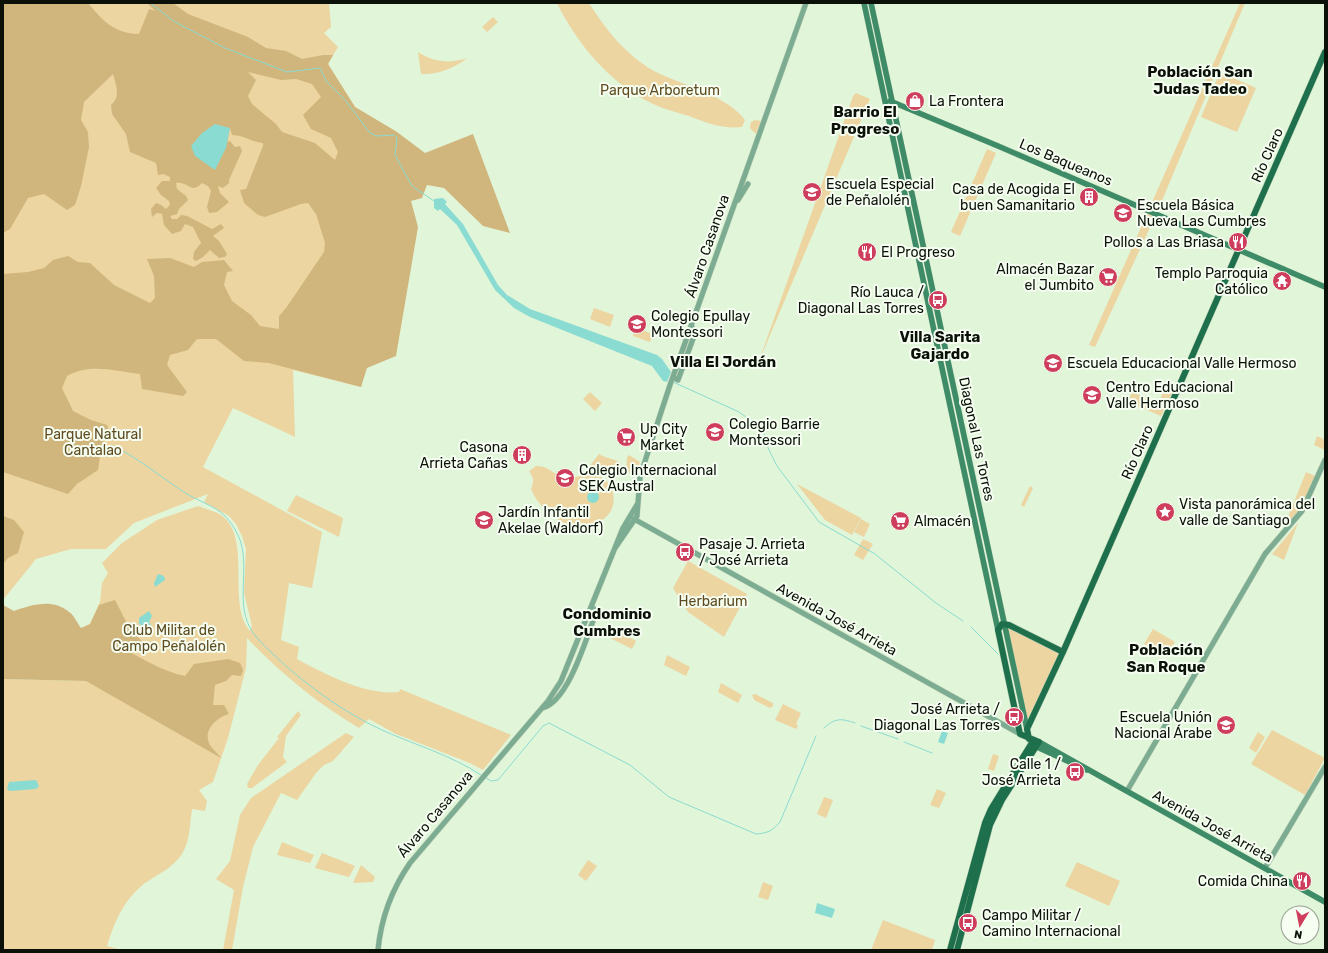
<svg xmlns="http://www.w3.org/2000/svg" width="1328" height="953" font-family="Rubik,sans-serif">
<rect width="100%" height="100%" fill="#e1f5d9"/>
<path fill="#ecd5a1" d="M3 3H329L331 27 324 33 338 47 328 64 355 107 397 132 392 256 361 387 293 370 295 437 233 408 203 467 322 532 312 588 289 583 281 640 299 647 297 659C325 674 366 696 399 692L400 689 511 735 483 770 470 763 396 734 369 719 359 728C318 704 280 673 247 638L246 668 228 738 213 782 199 790 207 801 205 811 192 809C190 822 190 837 185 848 177 868 154 875 139 888 122 904 114 923 107 946L122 950H3V679L86 681 88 628 100 602 102 583 108 573 102 563 122 543 157 520 198 506C205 509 215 511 221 515 253 538 226 603 250 631L252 626 244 593 246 549 242 536 236 524 229 516 204 502 208 494 134 523 106 549H71L36 559 3 600Z
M557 3H589C606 30 626 55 654 71 683 86 725 94 745 120L742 127C723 129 706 123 689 116 676 112 663 109 651 103 610 83 577 44 557 3Z
M1240 3H1245L1158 210 1095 347 1089 345Z
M493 17 498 22 487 32 482 27Z
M418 52C433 62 450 64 467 58 455 68 437 75 421 74Z
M1220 72 1256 88 1237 132 1201 117Z
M856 93 870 99 759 361 853 96Z
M755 120 761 121 756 134 750 128 751 122Z
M987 149 996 153 960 236 951 232Z
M594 308 614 315 610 327 590 319Z
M636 328 653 334 650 342 633 336Z
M1165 387 1173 390 1167 405 1159 402Z
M590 392 602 403 595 411 583 399Z
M1132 392 1166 406 1161 416 1128 402Z
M1317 436 1325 440V450L1314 445Z
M599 454C606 459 614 458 621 463L614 481 603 473 586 471Z
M629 455 640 462 636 476 626 471 627 457Z
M536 466C549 465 555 477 567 478 577 478 587 472 597 475 604 478 610 483 612 490 621 517 591 532 568 524 553 520 537 504 531 489 534 481 534 479 529 471Z
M1306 472 1317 477 1298 514 1290 519 1288 517Z
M797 484 861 518 852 535 825 520Z
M1030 486 1033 488 1024 507 1021 505Z
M296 495 343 518 339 537 287 511Z
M861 519 870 524 864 537 854 532Z
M1298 523 1284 560 1272 554Z
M863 539 873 544 863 560 854 555Z
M688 561 747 594 724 637 688 612 673 588Z
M1007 625 1060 652 1028 723Z
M613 628 636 641 632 649 610 638Z
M1153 629 1175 642 1165 657 1144 644Z
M667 655 690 667 686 676 664 665Z
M721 683 742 695 738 703 718 692Z
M755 694 773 703V706L770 708 754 700 752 695Z
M783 704 801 713 796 724 798 726 796 729 775 720Z
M298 711 301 715 286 736 283 757 287 762 252 788H248L247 784 258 765 279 738 277 737Z
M1272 730 1325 758 1305 795 1251 764Z
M1258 732 1265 737 1256 753 1249 748Z
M346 733 354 737 333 761 324 765 316 773 297 800 281 793 253 847 243 887 232 950H223L234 890 216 879 230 861 240 815 251 798Z
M993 754 999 756 994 771 988 769Z
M937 789 946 793 939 808 930 805Z
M824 797 833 800 826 818 817 814Z
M282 842 314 855 310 863 277 855Z
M322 853 355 866 349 877 315 868Z
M588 860 597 866 586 881 578 875Z
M1077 862 1120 881 1109 906 1065 886Z
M361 865 375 877 373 882 353 883Z
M763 882 773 886 768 900 758 897Z
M883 920 935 940 932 950H871Z"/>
<path fill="#d0b67c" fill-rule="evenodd" d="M3 3H88C104 22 114 33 139 34L149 9 155 11 147 3H173L188 14 248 37 266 48 286 51 302 59 323 55H333L328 64 355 107 397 132 425 153 473 134 510 233 483 226 444 188 427 185 422 198 411 201 418 227 396 356 367 368 361 387 269 363 244 361 216 339H197L188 350 170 355 167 365 187 392 183 396 142 389 140 374C114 371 91 363 67 376L62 388 73 411 91 420 107 425 110 434 102 443 98 470 77 484 68 494 3 472V274L28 272 44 268 53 260 68 256 78 262 90 263 114 285 150 303 155 298 154 276 147 259 170 258 194 267 202 262 224 260 233 271 227 272 224 285 232 301 251 315 260 326 279 329V316L286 308 324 252 325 243 316 214 308 203 301 204 265 217 258 215 244 203 240 190 246 189 263 146V143C251 142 244 135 232 135L230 128 226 148 227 142 230 141 235 147 240 146 242 151 229 180V183L223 188 218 186 220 193 229 202 217 212 209 213 207 207 211 191 208 186 202 183C191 195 188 181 176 183L177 189 186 196 188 200 179 209 177 214 170 216 172 219H177L181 215 187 216 212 229 221 224 224 228 213 236 219 241 227 254 225 257 219 258 210 250 203 257 196 261 193 259 194 252 201 243 193 227 185 224 181 231 172 234 164 225 162 214 157 213 152 217 151 209 156 203 161 205 166 209 170 205 169 201 161 195 156 188 162 181H170V177L163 174 158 175 156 163 130 152 126 134 112 114 111 105C121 97 116 85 113 74L84 102 81 120 88 132 89 147 81 186 75 205 67 210 44 194 28 198 10 229 3 233ZM248 72 281 80 296 79 312 84 321 97 303 115 311 129 331 138 338 152 335 160 315 143 282 132 276 124 252 104 248 96 256 80Z
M3 516 14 520 24 532 18 553 8 558 3 564Z
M115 600 131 631 142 641 126 643 128 651C146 661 165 672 185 676L194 664 228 659 240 663 243 670 241 676 232 675 226 681 215 685 213 705H224L229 714C218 717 203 729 209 743 211 748 218 753 221 758L86 681 3 679V605L14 611C32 605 52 598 69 612 74 615 77 623 81 628L90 624 99 605Z"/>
<path fill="#8adbd1" d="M215 124 230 128 226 148 215 170 195 156 191 146 202 133Z
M443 198 447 202 445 204 463 224 498 285 507 295 530 309 657 355 662 359 671 372 667 382 663 381 652 366 530 317 514 308 495 290 457 225 440 209 438 211 434 208V199Z
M587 497a6 6 0 1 1 12 0a6 6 0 1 1-12 0Z
M158 574 164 576 165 580 155 587 154 583Z
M149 611 152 616 149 622 152 627 149 634 146 633 144 627 139 624V618Z
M133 644 141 645 144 649 135 652 130 650V645Z
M942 731 948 733 944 744 938 742Z
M36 780 39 786 36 789 10 791 7 789 9 782Z
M817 903 835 909 832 918 815 913Z"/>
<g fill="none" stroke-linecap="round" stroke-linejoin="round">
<path stroke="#8adbd1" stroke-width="1" d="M150 3 175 22 225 48 287 72 320 68 326 81 346 101 370 133 377 136 394 135 397 138 395 155 412 186 434 201
M673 382 737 411 762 427 768 448 777 466 819 522 875 554 936 603 963 621
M114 446C141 460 162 478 187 494 197 500 216 507 224 515 231 522 238 533 241 543 250 575 232 611 258 639 291 674 338 710 382 730 415 745 451 755 481 775
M971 627 998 654
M861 726 898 739
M824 728C835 718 841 718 855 723
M904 742 932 753
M486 778 491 781 498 780 543 726 549 723 630 765 669 797 756 834C768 833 772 831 780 822L816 736"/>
<defs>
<path id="tertiary" d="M738 200 748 184
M673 377 678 380 694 336 692 327
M634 519 1020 734
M615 548 637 516 640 477 646 458 670 385 806 3
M542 708C569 702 587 635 597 610L592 608
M1127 791 1265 554 1302 511 1325 460
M1265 868 1325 767
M378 950C381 918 392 889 410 863L548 701 561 681 623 528 638 503"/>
<path id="secondary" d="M864 3 998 630
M871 3 1027 729
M890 101 998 146 1325 287
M1039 742 1325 902
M1035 743 1037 747 1087 770"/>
<path id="primary" d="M1029 739 1027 729 1063 652 1325 52
M950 950 985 823 991 809 1033 741
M957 950 990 825 1002 800 1039 742 1020 734 998 630 1002 624 1009 625 1063 652"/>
</defs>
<use href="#tertiary" stroke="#bfd1b8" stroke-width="6"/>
<use href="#secondary" stroke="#bfd1b8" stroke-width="6"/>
<use href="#primary" stroke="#bfd1b8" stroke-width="7"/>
<use href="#tertiary" stroke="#7cac92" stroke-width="5"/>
<use href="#secondary" stroke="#3e8b67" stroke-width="5.5"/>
<use href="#primary" stroke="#1e704d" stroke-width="6"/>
</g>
<defs>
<symbol id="shop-disc" viewBox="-11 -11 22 22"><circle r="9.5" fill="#ce3e5c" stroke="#f6fef2"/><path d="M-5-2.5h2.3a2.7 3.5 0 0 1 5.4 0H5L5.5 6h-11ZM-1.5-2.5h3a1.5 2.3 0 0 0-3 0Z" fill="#fff"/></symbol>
<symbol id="school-disc" viewBox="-11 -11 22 22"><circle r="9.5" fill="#ce3e5c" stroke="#f6fef2"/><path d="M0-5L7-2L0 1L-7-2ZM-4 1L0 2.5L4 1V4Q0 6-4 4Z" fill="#fff"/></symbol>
<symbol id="building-disc" viewBox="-11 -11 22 22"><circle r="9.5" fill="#ce3e5c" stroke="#f6fef2"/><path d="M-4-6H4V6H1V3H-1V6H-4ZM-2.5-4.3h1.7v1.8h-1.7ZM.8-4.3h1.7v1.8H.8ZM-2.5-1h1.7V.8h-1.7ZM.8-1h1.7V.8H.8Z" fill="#fff"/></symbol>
<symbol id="restaurant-disc" viewBox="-11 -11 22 22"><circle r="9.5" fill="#ce3e5c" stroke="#f6fef2"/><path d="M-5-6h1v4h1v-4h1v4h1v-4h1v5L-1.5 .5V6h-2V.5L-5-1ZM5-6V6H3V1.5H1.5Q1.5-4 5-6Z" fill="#fff"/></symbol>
<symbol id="supermarket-disc" viewBox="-11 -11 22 22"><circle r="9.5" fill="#ce3e5c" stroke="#f6fef2"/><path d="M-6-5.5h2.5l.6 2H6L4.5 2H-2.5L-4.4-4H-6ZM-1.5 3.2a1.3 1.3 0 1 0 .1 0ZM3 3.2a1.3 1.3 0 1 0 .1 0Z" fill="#fff"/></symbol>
<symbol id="temple-disc" viewBox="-11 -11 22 22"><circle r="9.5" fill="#ce3e5c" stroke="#f6fef2"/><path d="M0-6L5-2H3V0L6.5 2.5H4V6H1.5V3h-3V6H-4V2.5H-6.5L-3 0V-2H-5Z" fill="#fff"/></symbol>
<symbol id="bus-disc" viewBox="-11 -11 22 22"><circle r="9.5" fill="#ce3e5c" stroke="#f6fef2"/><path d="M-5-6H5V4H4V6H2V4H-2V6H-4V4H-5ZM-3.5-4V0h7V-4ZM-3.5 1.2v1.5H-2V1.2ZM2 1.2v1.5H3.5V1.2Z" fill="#fff"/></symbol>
<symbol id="sight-disc" viewBox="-11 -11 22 22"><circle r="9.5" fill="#ce3e5c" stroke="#f6fef2"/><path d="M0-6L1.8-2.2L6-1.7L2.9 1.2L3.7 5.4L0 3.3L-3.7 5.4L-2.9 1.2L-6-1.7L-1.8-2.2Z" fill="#fff"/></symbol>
</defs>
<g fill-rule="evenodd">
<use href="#shop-disc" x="904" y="90" width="22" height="22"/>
<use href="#school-disc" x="801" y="181" width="22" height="22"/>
<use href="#building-disc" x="1078" y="186" width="22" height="22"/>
<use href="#school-disc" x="1112" y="202" width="22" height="22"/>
<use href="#restaurant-disc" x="1227" y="231" width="22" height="22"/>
<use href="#restaurant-disc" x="856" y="241" width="22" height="22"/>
<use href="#supermarket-disc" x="1097" y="266" width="22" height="22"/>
<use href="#temple-disc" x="1271" y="270" width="22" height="22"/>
<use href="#bus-disc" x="927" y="289" width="22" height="22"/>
<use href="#school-disc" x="626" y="313" width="22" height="22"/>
<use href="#school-disc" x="1042" y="352" width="22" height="22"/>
<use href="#school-disc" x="1081" y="384" width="22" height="22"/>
<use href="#school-disc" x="704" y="421" width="22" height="22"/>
<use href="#supermarket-disc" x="615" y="426" width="22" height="22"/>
<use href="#building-disc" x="511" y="444" width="22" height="22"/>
<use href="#school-disc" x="554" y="467" width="22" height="22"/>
<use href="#sight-disc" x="1154" y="501" width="22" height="22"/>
<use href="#school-disc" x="473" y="509" width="22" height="22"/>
<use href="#supermarket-disc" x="889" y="510" width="22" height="22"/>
<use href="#bus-disc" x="674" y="541" width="22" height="22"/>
<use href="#bus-disc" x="1003" y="706" width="22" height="22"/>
<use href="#school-disc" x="1215" y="714" width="22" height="22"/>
<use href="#bus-disc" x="1064" y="761" width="22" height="22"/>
<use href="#restaurant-disc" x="1291" y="870" width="22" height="22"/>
<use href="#bus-disc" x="957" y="912" width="22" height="22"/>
</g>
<g text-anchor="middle" stroke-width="4" stroke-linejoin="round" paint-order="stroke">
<g font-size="14" fill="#5e4b1f" stroke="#f6fef2">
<text x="660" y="95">Parque Arboretum</text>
<text x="93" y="439">Parque Natural<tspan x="93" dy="16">Cantalao</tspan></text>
<text x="713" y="606">Herbarium</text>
<text x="169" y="635">Club Militar de<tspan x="169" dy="16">Campo Peñalolén</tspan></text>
</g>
<g font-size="14" fill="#0b1108" stroke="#f6fef2" text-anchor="start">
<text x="929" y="106">La Frontera</text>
<text x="826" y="189">Escuela Especial<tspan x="826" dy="16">de Peñalolén</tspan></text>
<text x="1075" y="194" text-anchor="end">Casa de Acogida El<tspan x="1075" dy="16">buen Samanitario</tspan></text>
<text x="1137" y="210">Escuela Básica<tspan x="1137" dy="16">Nueva Las Cumbres</tspan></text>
<text x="1224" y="247" text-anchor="end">Pollos a Las Briasa</text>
<text x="881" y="257">El Progreso</text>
<text x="1094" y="274" text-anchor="end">Almacén Bazar<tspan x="1094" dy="16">el Jumbito</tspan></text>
<text x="1268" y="278" text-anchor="end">Templo Parroquia<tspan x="1268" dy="16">Católico</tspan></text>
<text x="924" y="297" text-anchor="end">Río Lauca /<tspan x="924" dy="16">Diagonal Las Torres</tspan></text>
<text x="651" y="321">Colegio Epullay<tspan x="651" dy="16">Montessori</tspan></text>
<text x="1067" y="368">Escuela Educacional Valle Hermoso</text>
<text x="1106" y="392">Centro Educacional<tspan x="1106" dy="16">Valle Hermoso</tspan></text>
<text x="729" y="429">Colegio Barrie<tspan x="729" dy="16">Montessori</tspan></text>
<text x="640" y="434">Up City<tspan x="640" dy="16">Market</tspan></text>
<text x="508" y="452" text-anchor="end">Casona<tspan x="508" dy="16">Arrieta Cañas</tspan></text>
<text x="579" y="475">Colegio Internacional<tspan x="579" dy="16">SEK Austral</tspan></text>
<text x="1179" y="509">Vista panorámica del<tspan x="1179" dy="16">valle de Santiago</tspan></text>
<text x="498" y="517">Jardín Infantil<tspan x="498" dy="16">Akelae (Waldorf)</tspan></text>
<text x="914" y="526">Almacén</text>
<text x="699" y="549">Pasaje J. Arrieta<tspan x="699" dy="16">/ José Arrieta</tspan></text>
<text x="1000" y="714" text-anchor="end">José Arrieta /<tspan x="1000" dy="16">Diagonal Las Torres</tspan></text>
<text x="1212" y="722" text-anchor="end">Escuela Unión<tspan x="1212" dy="16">Nacional Árabe</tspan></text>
<text x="1061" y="769" text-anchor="end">Calle 1 /<tspan x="1061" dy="16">José Arrieta</tspan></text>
<text x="1288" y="886" text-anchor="end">Comida China</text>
<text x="982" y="920">Campo Militar /<tspan x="982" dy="16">Camino Internacional</tspan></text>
</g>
<g font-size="14" fill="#0b1108" stroke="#f6fef2">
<text transform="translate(1267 155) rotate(-66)" y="5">Río Claro</text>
<text transform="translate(1066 162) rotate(23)" y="5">Los Baqueanos</text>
<text transform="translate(707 246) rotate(-71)" y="5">Álvaro Casanova</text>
<text transform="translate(977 439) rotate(78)" y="5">Diagonal Las Torres</text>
<text transform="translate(1137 452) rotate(-66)" y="5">Río Claro</text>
<text transform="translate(837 619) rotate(29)" y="5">Avenida José Arrieta</text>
<text transform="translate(435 814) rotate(-50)" y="5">Álvaro Casanova</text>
<text transform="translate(1213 826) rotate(29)" y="5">Avenida José Arrieta</text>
</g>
<g font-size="15" font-weight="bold" fill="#0b1108" stroke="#f6fef2">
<text x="1200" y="77">Población San<tspan x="1200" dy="17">Judas Tadeo</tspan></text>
<text x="865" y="117">Barrio El<tspan x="865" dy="17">Progreso</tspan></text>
<text x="940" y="342">Villa Sarita<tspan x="940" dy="17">Gajardo</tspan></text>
<text x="723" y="367">Villa El Jordán</text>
<text x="607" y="619">Condominio<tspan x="607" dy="17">Cumbres</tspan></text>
<text x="1166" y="655">Población<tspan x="1166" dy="17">San Roque</tspan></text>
</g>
</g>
<rect width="1328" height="953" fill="none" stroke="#0b1108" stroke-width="8"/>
<g transform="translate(1300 925) rotate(190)"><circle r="19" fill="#f6fef2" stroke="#989f94"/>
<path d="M0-3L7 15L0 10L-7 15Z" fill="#ce3e5c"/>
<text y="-6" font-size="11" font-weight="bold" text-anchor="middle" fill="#0b1108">N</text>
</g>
</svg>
